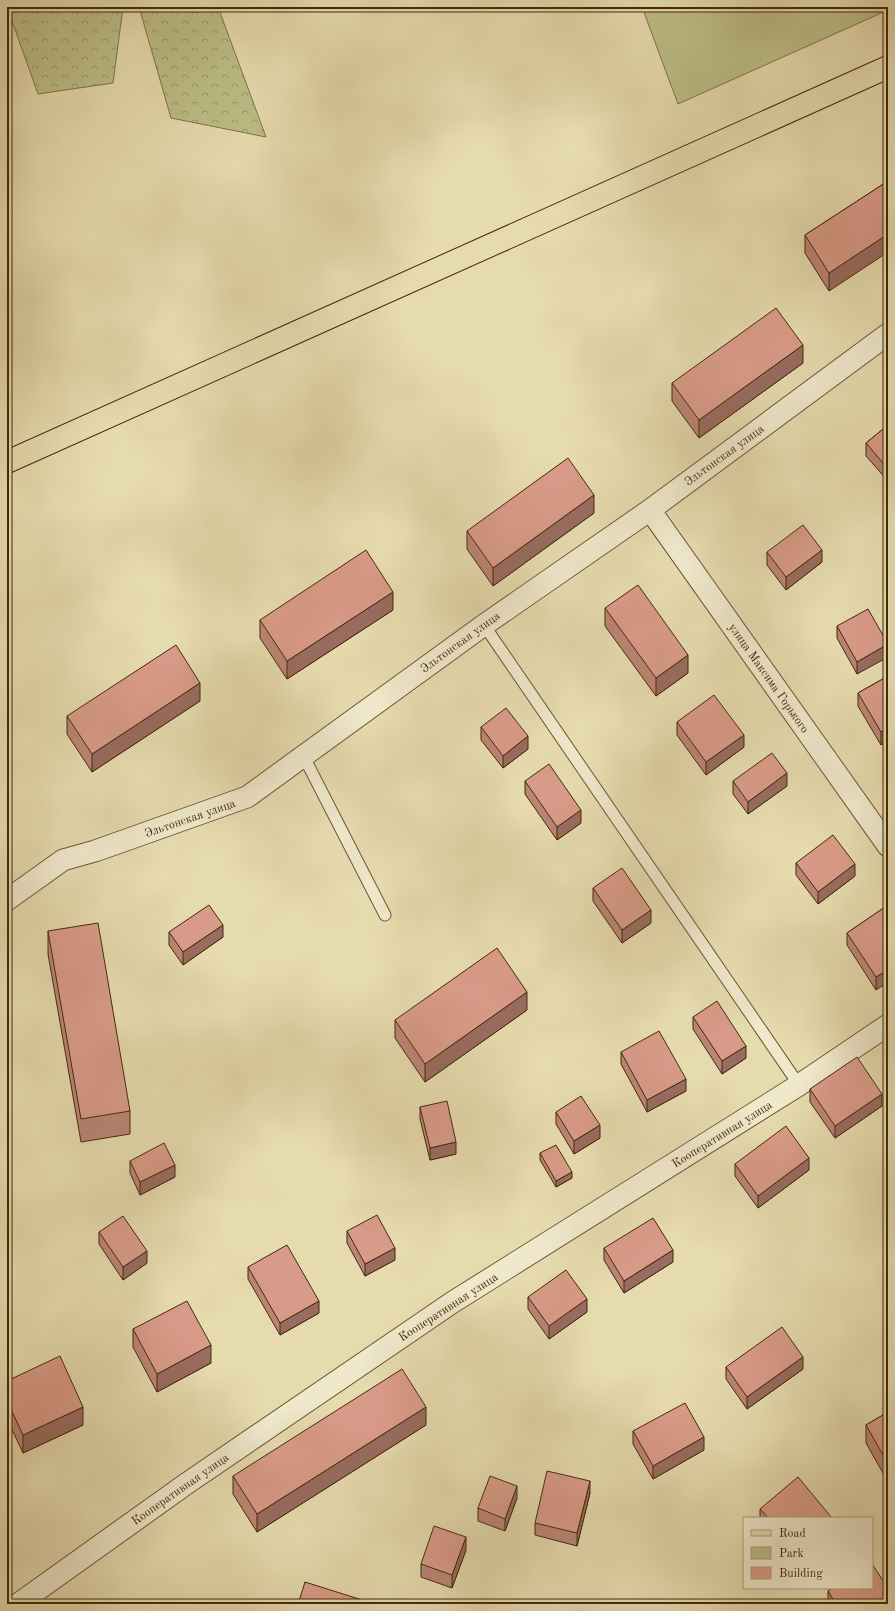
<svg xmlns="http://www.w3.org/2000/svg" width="895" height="1611" font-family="'Old Standard TT',serif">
<defs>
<pattern id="forest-crowns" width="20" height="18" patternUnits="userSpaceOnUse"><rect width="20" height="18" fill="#bdbe86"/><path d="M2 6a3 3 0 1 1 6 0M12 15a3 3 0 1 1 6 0" fill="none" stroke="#9b9b6c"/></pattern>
</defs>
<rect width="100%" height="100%" fill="#e6dbaf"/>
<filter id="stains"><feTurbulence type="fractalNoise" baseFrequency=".005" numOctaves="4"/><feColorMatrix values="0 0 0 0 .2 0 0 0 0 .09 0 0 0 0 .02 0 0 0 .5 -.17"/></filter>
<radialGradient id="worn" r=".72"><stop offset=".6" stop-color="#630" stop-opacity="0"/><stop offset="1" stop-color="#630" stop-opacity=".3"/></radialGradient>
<path fill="#bdbe86" stroke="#807447" d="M642 7H888V10L678 104Z"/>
<path fill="url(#forest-crowns)" stroke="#807447" d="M7 7H123L113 83 38 94Z
M139 7H218L266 137 171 118Z"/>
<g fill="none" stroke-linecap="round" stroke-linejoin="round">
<defs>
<path id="lane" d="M484 625 799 1085
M304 757 385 915"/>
<path id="street" d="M650 510 888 846
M7 900 63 860 95 851 247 797 484 625 650 510 888 334
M18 1604 186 1484 453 1302 799 1085 888 1025"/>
<path id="primary" d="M7 462 888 67"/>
</defs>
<use href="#lane" stroke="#6c5632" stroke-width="13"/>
<use href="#street" stroke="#6c5632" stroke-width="23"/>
<use href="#primary" stroke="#432a08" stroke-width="24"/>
<use href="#lane" stroke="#efe8cb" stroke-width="11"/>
<use href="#street" stroke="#efe8cb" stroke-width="21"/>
<use href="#primary" stroke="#e6dbaf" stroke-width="22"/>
</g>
<path fill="#bb8576" stroke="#432a08" d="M888 181 829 291 805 253V235Z
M803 363 699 438 672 401V383Z
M888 425V481L866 456V443Z
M594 513 493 586 467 549V531Z
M767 552 822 562 786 590 767 565Z
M605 608 688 673 656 696 605 626Z
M393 610 287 679 260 638V620Z
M837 626 888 644 857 674 837 638Z
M888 676 881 745 858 706V693Z
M200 701 92 772 67 734V716Z
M677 722 744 747 706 775 677 735Z
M481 727 528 749 503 768 481 740Z
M525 781 581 823 557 840 525 794Z
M733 781 787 786 748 814 733 794Z
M796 863 855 876 818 904 796 875Z
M593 888 651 923 622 943 593 901Z
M885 907 876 990 847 945V933Z
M48 931 130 1111V1134L81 1142 48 954Z
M169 932 223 937 183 965 169 945Z
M527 1010 425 1082 395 1038V1020Z
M693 1017 746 1058 722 1074 693 1029Z
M621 1052 686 1091 647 1112 621 1064Z
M810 1089 882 1106 835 1138 810 1102Z
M420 1107 456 1154 430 1160 420 1119Z
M556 1112 600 1138 574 1154 556 1124Z
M540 1153 572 1178 556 1187 540 1160Z
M130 1161 175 1177 140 1195 130 1173Z
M735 1164 809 1170 758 1208 735 1176Z
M347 1231 395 1260 365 1276 347 1243Z
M99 1232 147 1263 123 1280 99 1244Z
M604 1248 673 1262 624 1293 604 1260Z
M248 1267 319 1313 280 1335 248 1279Z
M528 1297 587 1312 549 1339 528 1309Z
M133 1329 211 1363 157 1392 133 1347Z
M726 1367 803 1369 747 1409 726 1379Z
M7 1381 83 1425 23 1453 7 1419Z
M888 1412V1482L866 1443V1425Z
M426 1425 257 1532 233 1494V1476Z
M633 1431 704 1450 653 1479 633 1444Z
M590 1493 577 1546 535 1535V1523Z
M517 1498 505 1531 478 1521V1508Z
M760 1509 832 1518H760Z
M466 1550 452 1588 421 1577V1564Z
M828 1591 888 1604H828Z"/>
<path fill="#986c60" stroke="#432a08" d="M888 234V252L829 291V273Z
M803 345V363L699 438V420Z
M594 495V513L493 586V568Z
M822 550V562L786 590V577Z
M393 592V610L287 679V661Z
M888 644V657L857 674V662Z
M688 655V673L656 696V678Z
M200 683V701L92 772V754Z
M888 728V741L881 745V732Z
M744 735V747L706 775V762Z
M528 736V749L503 768V756Z
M787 773V786L748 814V802Z
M581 810V823L557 840V827Z
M855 864V876L818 904V892Z
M651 910V923L622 943V930Z
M223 925V937L183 965V952Z
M888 970V982L876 990V977Z
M527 992V1010L425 1082V1064Z
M746 1046V1058L722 1074V1061Z
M686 1079V1091L647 1112V1100Z
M882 1094V1106L835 1138V1126Z
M600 1125V1138L574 1154V1141Z
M456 1142V1154L430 1160V1148Z
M809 1158V1170L758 1208V1196Z
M175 1165V1177L140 1195V1182Z
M572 1172V1178L556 1187V1181Z
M395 1248V1260L365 1276V1264Z
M673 1250V1262L624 1293V1281Z
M147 1251V1263L123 1280V1267Z
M587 1299V1312L549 1339V1326Z
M319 1301V1313L280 1335V1323Z
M211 1345V1363L157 1392V1374Z
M803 1357V1369L747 1409V1397Z
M83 1407V1425L23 1453V1435Z
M426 1407V1425L257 1532V1514Z
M704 1437V1450L653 1479V1466Z
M590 1481V1493L577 1546V1533Z
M517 1486V1498L505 1531V1519Z
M466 1537V1550L452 1588V1575Z"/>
<path fill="#d99b89" stroke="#432a08" d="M888 181V234L829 273 805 235Z
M776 308 803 345 699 420 672 383Z
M888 425V469L866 443Z
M568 458 594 495 493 568 467 531Z
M803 525 822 550 786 577 767 552Z
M366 550 393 592 287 661 260 620Z
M638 585 688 655 656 678 605 608Z
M868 609 888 644 857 662 837 626Z
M176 645 200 683 92 754 67 716Z
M888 676V728L881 732 858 693Z
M714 695 744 735 706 762 677 722Z
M506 708 528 736 503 756 481 727Z
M772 753 787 773 748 802 733 781Z
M549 764 581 810 557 827 525 781Z
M833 835 855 864 818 892 796 863Z
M622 868 651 910 622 930 593 888Z
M209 905 223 925 183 952 169 932Z
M885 907 888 912V970L876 977 847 933Z
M98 923 130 1111 81 1119 48 931Z
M497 948 527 992 425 1064 395 1020Z
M717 1001 746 1046 722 1061 693 1017Z
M659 1031 686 1079 647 1100 621 1052Z
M857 1057 882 1094 835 1126 810 1089Z
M581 1096 600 1125 574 1141 556 1112Z
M447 1101 456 1142 430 1148 420 1107Z
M786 1126 809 1158 758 1196 735 1164Z
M164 1143 175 1165 140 1182 130 1161Z
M556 1145 572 1172 556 1181 540 1153Z
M377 1215 395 1248 365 1264 347 1231Z
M123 1216 147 1251 123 1267 99 1232Z
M653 1218 673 1250 624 1281 604 1248Z
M287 1245 319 1301 280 1323 248 1267Z
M566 1270 587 1299 549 1326 528 1297Z
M187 1301 211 1345 157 1374 133 1329Z
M782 1327 803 1357 747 1397 726 1367Z
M60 1356 83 1407 23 1435 7 1401V1381Z
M402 1369 426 1407 257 1514 233 1476Z
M685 1403 704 1437 653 1466 633 1431Z
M888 1412V1464L866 1425Z
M547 1471 590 1481 577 1533 535 1523Z
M490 1476 517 1486 505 1519 478 1508Z
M798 1477 832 1518H768L760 1509Z
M434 1526 466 1537 452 1575 421 1564Z
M872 1564 888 1588V1604H836L828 1591 832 1588H872Z
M305 1582 375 1604H298Z"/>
<g text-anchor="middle" stroke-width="3" stroke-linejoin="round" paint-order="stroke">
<g font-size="12" fill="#432a08" stroke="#efe8cb">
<text transform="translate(724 455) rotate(-36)" y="4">Эльтонская улица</text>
<text transform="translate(460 642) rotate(-36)" y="4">Эльтонская улица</text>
<text transform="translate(769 678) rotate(55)" y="4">улица Максима Горького</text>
<text transform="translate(190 818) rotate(-19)" y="4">Эльтонская улица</text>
<text transform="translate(722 1134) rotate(-32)" y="4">Кооперативная улица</text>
<text transform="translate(448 1307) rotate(-33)" y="4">Кооперативная улица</text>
<text transform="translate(180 1489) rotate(-35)" y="4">Кооперативная улица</text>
</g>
</g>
<rect width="895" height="1611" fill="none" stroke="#e6dbaf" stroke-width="24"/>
<rect x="8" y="8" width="879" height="1595" fill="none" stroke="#432a08" stroke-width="2"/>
<rect x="12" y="12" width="871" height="1587" fill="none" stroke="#432a08"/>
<rect x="743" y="1517" width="130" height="72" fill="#efe8cb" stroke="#aa9c7d"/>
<rect x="751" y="1530" width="20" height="6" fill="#e6dbaf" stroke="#aa9c7d"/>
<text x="779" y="1537" font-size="12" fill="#432a08">Road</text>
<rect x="751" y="1547" width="20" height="12" fill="#bdbe86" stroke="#aa9c7d"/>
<text x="779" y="1557" font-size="12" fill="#432a08">Park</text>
<rect x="751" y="1567" width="20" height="12" fill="#d99b89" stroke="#aa9c7d"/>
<text x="779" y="1577" font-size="12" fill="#432a08">Building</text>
<rect width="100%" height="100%" filter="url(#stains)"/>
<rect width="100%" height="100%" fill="url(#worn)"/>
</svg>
